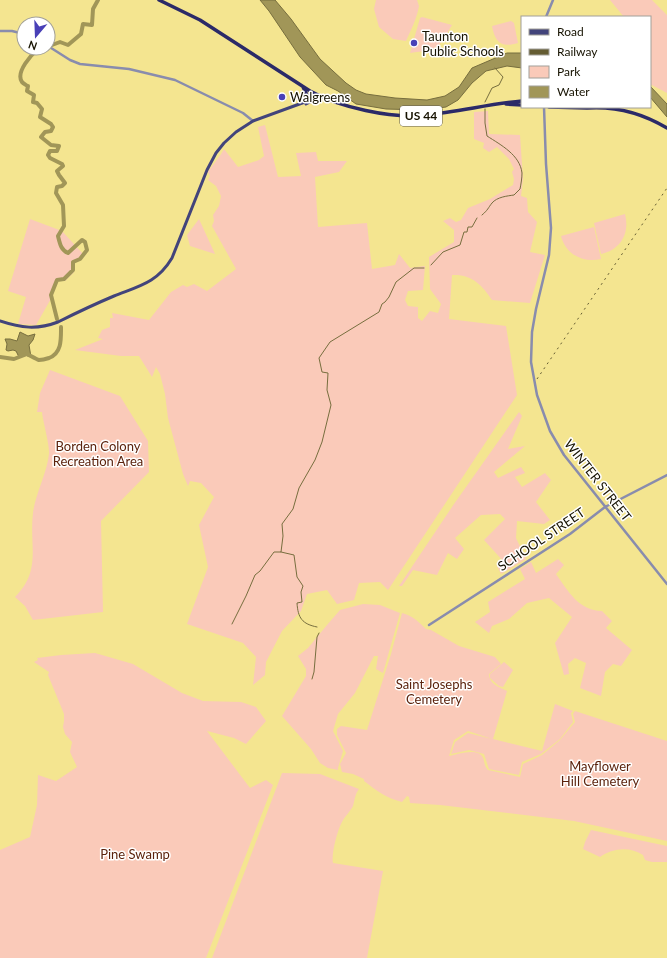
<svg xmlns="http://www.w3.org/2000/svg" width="667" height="958" font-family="Lato,sans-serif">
<rect width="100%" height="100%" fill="#f4e590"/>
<path fill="#facab9" d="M376 0H417L419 6C417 18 411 30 406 41L393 39 379 27 374 9Z
M610 0H652L667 15V93L650 84V17H624Z
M422 17 452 25C437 51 438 49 410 53L420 18Z
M511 21 514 23 518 43C502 48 495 43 492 26Z
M488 111 489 134 520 135 523 179 521 196 527 198 528 212 537 222 530 252 545 255 530 303 492 300C482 285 472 274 452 275L449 319 506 326 517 395 388 590 380 582 359 583 354 600 337 604 327 590 307 594 301 611 282 631 266 662 265 675 253 685 256 657 243 643 187 624 208 567 199 525 214 497 201 483 190 481 188 486 183 474 168 418 165 394 160 374 156 367 152 377 139 356H121L75 350 103 339 98 338 102 330 110 327V318H113L112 313 149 320 171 292 183 285 187 287 194 284 207 291 236 269 212 226 214 221 213 215 219 206 221 196 216 186 208 180 210 176 208 172C214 163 219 158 224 149L238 167 259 160 264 156 258 127 265 125 278 177 301 176 296 153 316 152 318 161H347L339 172 315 177 318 227 367 223 372 269 395 265 399 254 410 268 425 266 423 290 408 291 405 300 408 306 418 307V318L422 321 430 311 438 313 441 304 430 289 429 257 454 242V230L443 221 450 218 456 222 461 220 468 208 490 199 513 185 514 179 512 172 514 169 509 159 497 147 489 152 483 148 484 143 474 139V112Z
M625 214C630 233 621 250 601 254L594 223Z
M30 219 62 231 84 255 82 257 74 261V272L65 281 58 280 52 290V297L36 325 18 324 26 297 8 291Z
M199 219 215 254 190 246 187 235Z
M594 227 601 259C583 263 566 255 561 236Z
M50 370 120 396 148 441 149 472 101 521 103 612 33 620 25 606 15 597C42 571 29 545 33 513 35 495 47 473 49 454 50 446 43 422 42 412H37L40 393Z
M519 412 522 416 508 449 525 446 494 472 498 478 521 467 525 473 515 477 522 487 545 473 551 480 536 502 550 520 544 524 517 521 516 538 526 559 501 574 497 566 504 562 484 540 505 519 500 514 481 515 455 538 464 549 457 559 448 553 437 575 413 570 402 586H399L454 504Z
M558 559 564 565 556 574C568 591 579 611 602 611L612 621 606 628 632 650 621 666 613 664 605 672 601 696 580 688 586 663 575 658 568 664 569 674 564 675 555 643 572 617 549 598 527 603 509 619 492 626 489 633 475 622 490 612 488 602 525 579 520 569 531 562 536 573Z
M363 604 380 605 400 613 383 673 376 669 378 656H374L355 693 338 714 333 731 343 751 338 768V770L328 768 320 763 311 749 282 716 306 676V669L298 656 308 648 327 625 340 610Z
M402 613C413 616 419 622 426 629L431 630 459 646 495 657 501 664 489 674C489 684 499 687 507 691L493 739 542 751 555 704 573 711 571 713 573 722 560 739 541 754 522 762 519 775 489 769 484 754 469 750 451 754 455 742 468 733 492 739 468 731 454 740 449 756C458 754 479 747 483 758 485 763 484 766 488 770L520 777 523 764 542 755 560 740 575 722 573 714 575 711 667 741V841L574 821 440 805 410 803 409 797 407 796 402 802C386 798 377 791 364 781V779L353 774 342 772 340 764 346 753 337 735V729L341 726 367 730 391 654Z
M95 653 133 664 182 693 203 701 241 702 256 707 266 721 246 744 234 738 207 731 250 788 266 780 273 785 206 958H0V850L30 837 37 805 38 775 56 781 77 767 70 752 72 742 65 734 63 727 64 721V714L48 675 49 672 34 662 38 660 37 658 61 655Z
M504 662 513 670 503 687 499 686 490 678V674Z
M282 773 320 774 359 789C355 794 355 799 353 806 350 812 344 817 341 824 337 832 331 855 333 863L383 871 367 958H212Z
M591 830 667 846V862H652L645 860 643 855C630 846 612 848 600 857L583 849 585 842Z"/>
<path fill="#a19658" stroke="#776e3e" d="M260 0H275L291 19 320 59 346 83 356 90 366 94 395 98 427 100 445 96 459 87 472 68 507 53H522V68L507 66 486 71 472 83 458 100 446 107 423 110 386 109 356 104 338 91 326 85 300 57 269 11Z
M650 86 667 104V117L650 97Z
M20 332 28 336 35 334 33 340 29 345 31 357 25 355 19 357 16 351 13 350 8 351 6 350 7 344 5 339H10L17 341Z"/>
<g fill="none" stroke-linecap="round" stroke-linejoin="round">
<path stroke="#776e3e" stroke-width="1" d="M485 102 492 88 499 85 503 77 495 68
M482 215C488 210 488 208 492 203 497 197 507 196 514 195L520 189C521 184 522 178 522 173 520 155 501 145 487 136L485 123V109
M431 265 443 252 460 245 464 232H467L468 227H472L477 218
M281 552 294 555 297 577 303 586 301 592 302 602 297 603C298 618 302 624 317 627
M232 624 246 596 255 575 260 571 274 552H281L283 536 282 524 293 509 299 488 315 460 322 442 331 405 327 390 328 373 322 372 319 358 330 342 379 312 382 304 385 302 389 297 396 282 414 268H424
M312 679 314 672 317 637 319 633"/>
<path stroke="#a19658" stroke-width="4" d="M52 45 60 42 68 45 81 34 83 24 92 25 93 9 98 0
M39 48C32 54 15 72 22 82 23 83 27 86 28 86L27 91 34 95 33 102 37 103 42 109 40 117 51 124 53 127 51 131 45 132 41 137 51 145 59 146 57 151H50L48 155 50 158 62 164 63 166 57 171 59 175 65 183 62 186 57 187 56 193 63 205 64 226 58 236C60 244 61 250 68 253L82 240 85 242 87 250 80 259 73 262V270L64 279 57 280 51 295 57 319
M0 357 14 359 27 354C31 356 36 359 39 360 42 360 46 359 49 358 62 353 61 339 61 327"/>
<path stroke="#898cad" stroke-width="2.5" d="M546 17 553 0
M0 31H12L24 34
M48 46 70 60 80 64 129 69 175 80 243 113 253 121
M544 107 546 164 551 228 549 255 536 309 532 332 531 362 537 395 550 431 564 455 667 584
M429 625 570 534 605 507 667 475"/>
<path stroke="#42447b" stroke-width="3" d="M306 104 314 100 317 96
M0 321C21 328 37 330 58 322 76 313 95 304 114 296 139 286 157 283 172 258L207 170 216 153 224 143 236 132 253 121 305 102 317 95"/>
<path stroke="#2b2a68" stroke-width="3.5" d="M159 0 200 20 310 91C339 107 391 119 425 115 458 112 489 104 522 101
M303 87 307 95 305 102
M506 104 522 105
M549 107 587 108C616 106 642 113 667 128"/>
<path stroke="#645c32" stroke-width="1" stroke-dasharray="2 4" stroke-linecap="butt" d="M537 379 667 188"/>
</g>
<g fill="#4940b7" stroke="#fff" stroke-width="1.5">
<circle cx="414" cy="43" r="4"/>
<circle cx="282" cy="97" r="4"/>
</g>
<g text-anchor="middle" stroke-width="3" stroke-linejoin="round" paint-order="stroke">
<rect fill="#fff" stroke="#5c594c" stroke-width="1" x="400" y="106" width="42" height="20" rx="3"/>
<g font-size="12" font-weight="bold" fill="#161200">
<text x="421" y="120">US 44</text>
</g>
<g font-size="13" fill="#161200" stroke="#fff" text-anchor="start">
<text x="422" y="41">Taunton<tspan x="422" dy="15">Public Schools</tspan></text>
<text x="290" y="102">Walgreens</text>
</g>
<g font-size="13" fill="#5b220c" stroke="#fff">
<text x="98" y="451">Borden Colony<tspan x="98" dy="15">Recreation Area</tspan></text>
<text x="434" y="689">Saint Josephs<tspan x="434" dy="15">Cemetery</tspan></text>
<text x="600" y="771">Mayflower<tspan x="600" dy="15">Hill Cemetery</tspan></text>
<text x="135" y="859">Pine Swamp</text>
</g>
<g font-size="13" fill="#161200" stroke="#fff">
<text transform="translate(598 480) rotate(52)" y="5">WINTER STREET</text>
<text transform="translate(541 539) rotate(-34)" y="5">SCHOOL STREET</text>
</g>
</g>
<rect x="521" y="16" width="130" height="92" fill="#ffffff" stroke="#a2a099"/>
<rect x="529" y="29" width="20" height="6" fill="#42447b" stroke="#a2a099"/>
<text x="557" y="36" font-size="12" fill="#161200">Road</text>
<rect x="529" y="49" width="20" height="6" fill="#645c32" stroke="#a2a099"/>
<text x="557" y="56" font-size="12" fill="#161200">Railway</text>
<rect x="529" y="66" width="20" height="12" fill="#facab9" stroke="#a2a099"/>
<text x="557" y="76" font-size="12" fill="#161200">Park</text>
<rect x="529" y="86" width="20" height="12" fill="#a19658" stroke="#a2a099"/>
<text x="557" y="96" font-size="12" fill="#161200">Water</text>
<g transform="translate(36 36) rotate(199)"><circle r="19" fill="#ffffff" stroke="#a2a099"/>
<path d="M0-3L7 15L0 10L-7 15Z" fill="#4940b7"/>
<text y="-6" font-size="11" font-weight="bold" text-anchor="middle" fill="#161200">N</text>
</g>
</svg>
